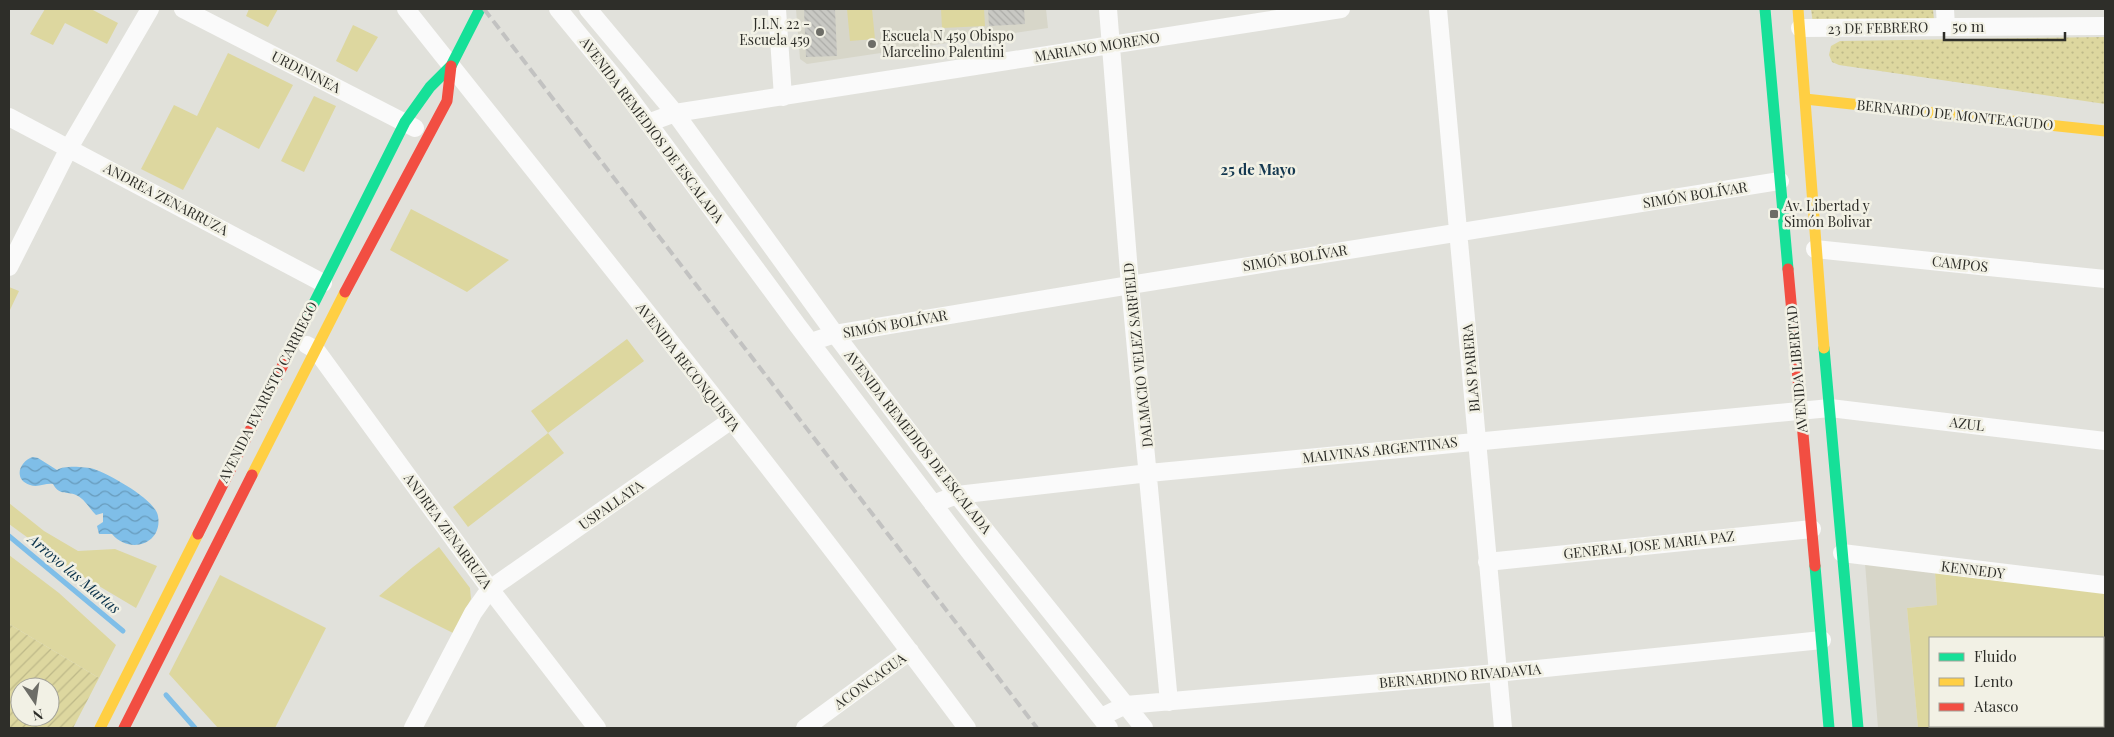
<svg xmlns="http://www.w3.org/2000/svg" width="2114" height="737" font-family="'Playfair Display',serif">
<defs>
<pattern id="park-dots" width="8" height="8" patternUnits="userSpaceOnUse" patternTransform="scale(1.25)"><rect width="8" height="8" fill="#ddd79f"/><path d="M2 2h.1M6 6h.1" fill="none" stroke="#beb989" stroke-width="1.8" stroke-linecap="round"/></pattern>
<pattern id="garden-furrows" width="10" height="10" patternUnits="userSpaceOnUse" patternTransform="scale(1.25)"><rect width="10" height="10" fill="#ddd79f"/><path d="M-1 1l2-2M0 10L10 0M9 11l2-2" fill="none" stroke="#beb989"/></pattern>
<pattern id="water-waves" width="16" height="10" patternUnits="userSpaceOnUse" patternTransform="scale(1.25)"><rect width="16" height="10" fill="#7fbee8"/><path d="M0 5q4-4 8 0t8 0" fill="none" stroke="#689bbc"/></pattern>
<pattern id="building-back-hatch" width="6" height="6" patternUnits="userSpaceOnUse" patternTransform="scale(1.25)"><rect width="6" height="6" fill="#c8c8c3"/><path d="M-1 5l2 2M0 0l6 6M5-1l2 2" fill="none" stroke="#acaca8"/></pattern>
</defs>
<rect width="100%" height="100%" fill="#e1e1db"/>
<path fill="#d7d6c9" d="M796 9H1046L1048 28 807 64 800 59Z
M1865 563 1935 572 1937 605 1907 608 1918 728H1878Z"/>
<path fill="#ddd79f" fill-rule="evenodd" d="M45 9H91L118 23 107 44 65 23 53 45 30 34Z
M249 9H278L268 27 246 16Z
M847 9H872L875 39 850 41Z
M941 9H984L985 26 942 28Z
M353 25 378 37 357 72 336 61Z
M228 53 293 85 259 149 217 127 183 190 141 169 174 105 197 116Z
M314 96 336 106 304 172 281 161Z
M411 209 509 260 467 292 390 250Z
M9 287 19 291 9 312Z
M627 339 644 361 548 433 564 453 468 527 453 507 548 433 531 411Z
M9 503 44 531 78 551 115 549 157 566 136 608 72 570 9 524Z
M439 547 470 588 471 599 453 633 379 596 413 567Z
M9 555 59 593 116 645 99 678 9 624Z
M1935 572 2105 592V728H1918L1907 608 1937 605ZM1930 638H2103V726H1930Z
M220 575 326 628 275 728H218L169 674Z"/>
<path fill="url(#park-dots)" d="M1811 9H1933L1934 20 1813 24Z
M2105 37V104L1839 65 1832 62 1829 55 1831 46 1840 41Z"/>
<path fill="url(#garden-furrows)" fill-rule="evenodd" d="M9 624 99 678 73 728H9ZM20 687H50V717H20Z"/>
<path fill="url(#water-waves)" d="M33 457 38 458 57 470C65 465 85 467 94 469 110 475 155 499 158 516 163 544 130 555 112 534H99L97 526 103 522V513L96 515C90 509 85 500 78 496 68 490 60 497 53 484 45 483 38 488 30 485 13 480 19 461 33 457Z"/>
<g fill="none" stroke-linecap="round" stroke-linejoin="round">
<path stroke="#7fbee8" stroke-width="5" d="M9 536 123 631
M166 695 195 728"/>
</g>
<path fill="url(#building-back-hatch)" d="M804 9H835L837 56 806 57Z
M988 9H1024L1025 24 989 26Z"/>
<g fill="none" stroke-linecap="round" stroke-linejoin="round">
<path stroke="#fafafa" stroke-width="18" d="M183 9 415 128
M406 9C595 247 786 484 967 728
M558 9 618 82 798 326 969 551 1109 728
M588 9 675 113 835 334 957 495 1144 728
M777 9 783 97
M1108 9 1130 285 1169 702
M1438 9 1503 728
M1945 9 1946 27
M1800 28 2105 26
M9 117 323 283
M648 123 675 113 1341 9
M1815 249 2105 279
M9 267 69 148 150 9
M811 342 835 334 1130 285 1780 181
M307 345 316 350 490 589 597 728
M933 504 957 495 1149 473 1830 408 2105 441
M1842 553 2105 585
M1487 562 1812 529
M1101 717 1126 705 1497 673 1822 640
M413 728 473 613 490 589 730 421
M805 728 910 651"/>
<path stroke="#16e098" stroke-width="11" d="M1765 9 1788 269
M295 341 405 122 430 87 451 66 480 9
M1824 348 1858 728
M1815 566 1829 728"/>
<path stroke="#ffcf43" stroke-width="11" d="M1798 9 1824 348
M1805 99 2105 131
M252 475 345 292
M100 728 198 534"/>
<path stroke="#f24e42" stroke-width="11" d="M1788 269 1815 566
M345 292 447 101 451 66
M198 534 295 341
M124 728 252 475"/>
<path stroke="#c2c2c1" stroke-width="4" stroke-dasharray="10 5" stroke-linecap="butt" d="M484 9 1037 728"/>
</g>
<g fill="#6d6d67" stroke="#f2f1e5" stroke-width="2">
<circle cx="820" cy="32" r="5"/>
<circle cx="872" cy="44" r="5"/>
<rect x="1769" y="209" width="10" height="10" rx="2.5"/>
</g>
<g text-anchor="middle" stroke-width="5" stroke-linejoin="round" paint-order="stroke">
<g font-size="14" fill="#2e2e29" stroke="#f2f1e5" text-anchor="start">
<text x="810" y="29" text-anchor="end">J.I.N. 22 -<tspan x="810" dy="16">Escuela 459</tspan></text>
<text x="882" y="41">Escuela N 459 Obispo<tspan x="882" dy="16">Marcelino Palentini</tspan></text>
<text x="1784" y="211">Av. Libertad y<tspan x="1784" dy="16">Simón Bolivar</tspan></text>
</g>
<g font-size="14" fill="#2e2e29" stroke="#f2f1e5">
<text transform="translate(1878 28) rotate(-1)" y="5">23 DE FEBRERO</text>
<text transform="translate(1097 47) rotate(-9)" y="5">MARIANO MORENO</text>
<text transform="translate(306 72) rotate(27)" y="5">URDININEA</text>
<text transform="translate(1955 115) rotate(6)" y="5">BERNARDO DE MONTEAGUDO</text>
<text transform="translate(652 130) rotate(53)" y="5">AVENIDA REMEDIOS DE ESCALADA</text>
<text transform="translate(1695 195) rotate(-9)" y="5">SIMÓN BOLÍVAR</text>
<text transform="translate(166 199) rotate(28)" y="5">ANDREA ZENARRUZA</text>
<text transform="translate(1295 258) rotate(-9)" y="5">SIMÓN BOLÍVAR</text>
<text transform="translate(1960 264) rotate(6)" y="5">CAMPOS</text>
<text transform="translate(895 324) rotate(-10)" y="5">SIMÓN BOLÍVAR</text>
<text transform="translate(1138 355) rotate(-96)" y="5">DALMACIO VELEZ SARFIELD</text>
<text transform="translate(688 367) rotate(52)" y="5">AVENIDA RECONQUISTA</text>
<text transform="translate(1471 368) rotate(-95)" y="5">BLAS PARERA</text>
<text transform="translate(1797 369) rotate(-95)" y="5">AVENIDA LIBERTAD</text>
<text transform="translate(268 392) rotate(-63)" y="5">AVENIDA EVARISTO CARRIEGO</text>
<text transform="translate(1967 424) rotate(7)" y="5">AZUL</text>
<text transform="translate(918 442) rotate(52)" y="5">AVENIDA REMEDIOS DE ESCALADA</text>
<text transform="translate(1380 450) rotate(-6)" y="5">MALVINAS ARGENTINAS</text>
<text transform="translate(611 505) rotate(-35)" y="5">USPALLATA</text>
<text transform="translate(448 531) rotate(54)" y="5">ANDREA ZENARRUZA</text>
<text transform="translate(1649 545) rotate(-6)" y="5">GENERAL JOSE MARIA PAZ</text>
<text transform="translate(1973 570) rotate(7)" y="5">KENNEDY</text>
<text transform="translate(1460 676) rotate(-5)" y="5">BERNARDINO RIVADAVIA</text>
<text transform="translate(870 681) rotate(-36)" y="5">ACONCAGUA</text>
</g>
<g font-size="15" font-weight="bold" fill="#143850" stroke="#f2f1e5">
<text x="1258" y="175">25 de Mayo</text>
</g>
<g font-size="15" font-style="italic" fill="#09314a" stroke="#f2f1e5">
<text transform="translate(74 574) rotate(40)" y="5">Arroyo las Martas</text>
</g>
</g>
<rect width="2114" height="737" fill="none" stroke="#2e2e29" stroke-width="20"/>
<rect x="1929" y="637" width="175" height="90" fill="#f2f1e5" stroke="#a4a39a"/>
<rect x="1939" y="653" width="25" height="8" fill="#16e098" stroke="#a4a39a"/>
<text x="1974" y="662" font-size="15" fill="#2e2e29">Fluido</text>
<rect x="1939" y="678" width="25" height="8" fill="#ffcf43" stroke="#a4a39a"/>
<text x="1974" y="687" font-size="15" fill="#2e2e29">Lento</text>
<rect x="1939" y="703" width="25" height="8" fill="#f24e42" stroke="#a4a39a"/>
<text x="1974" y="712" font-size="15" fill="#2e2e29">Atasco</text>
<g transform="translate(35 702) rotate(167)"><circle r="24" fill="#f2f1e5" stroke="#a4a39a"/>
<path d="M0-4L9 19L0 12L-9 19Z" fill="#6d6d67"/>
<text y="-8" font-size="14" font-weight="bold" text-anchor="middle" fill="#2e2e29">N</text>
</g>
<path d="M1944 32v8h121v-8" fill="none" stroke="#2e2e29" stroke-width="2.5"/>
<text x="1952" y="32" font-size="15" fill="#2e2e29" stroke="#f2f1e5" stroke-width="4" paint-order="stroke">50 m</text>
</svg>
